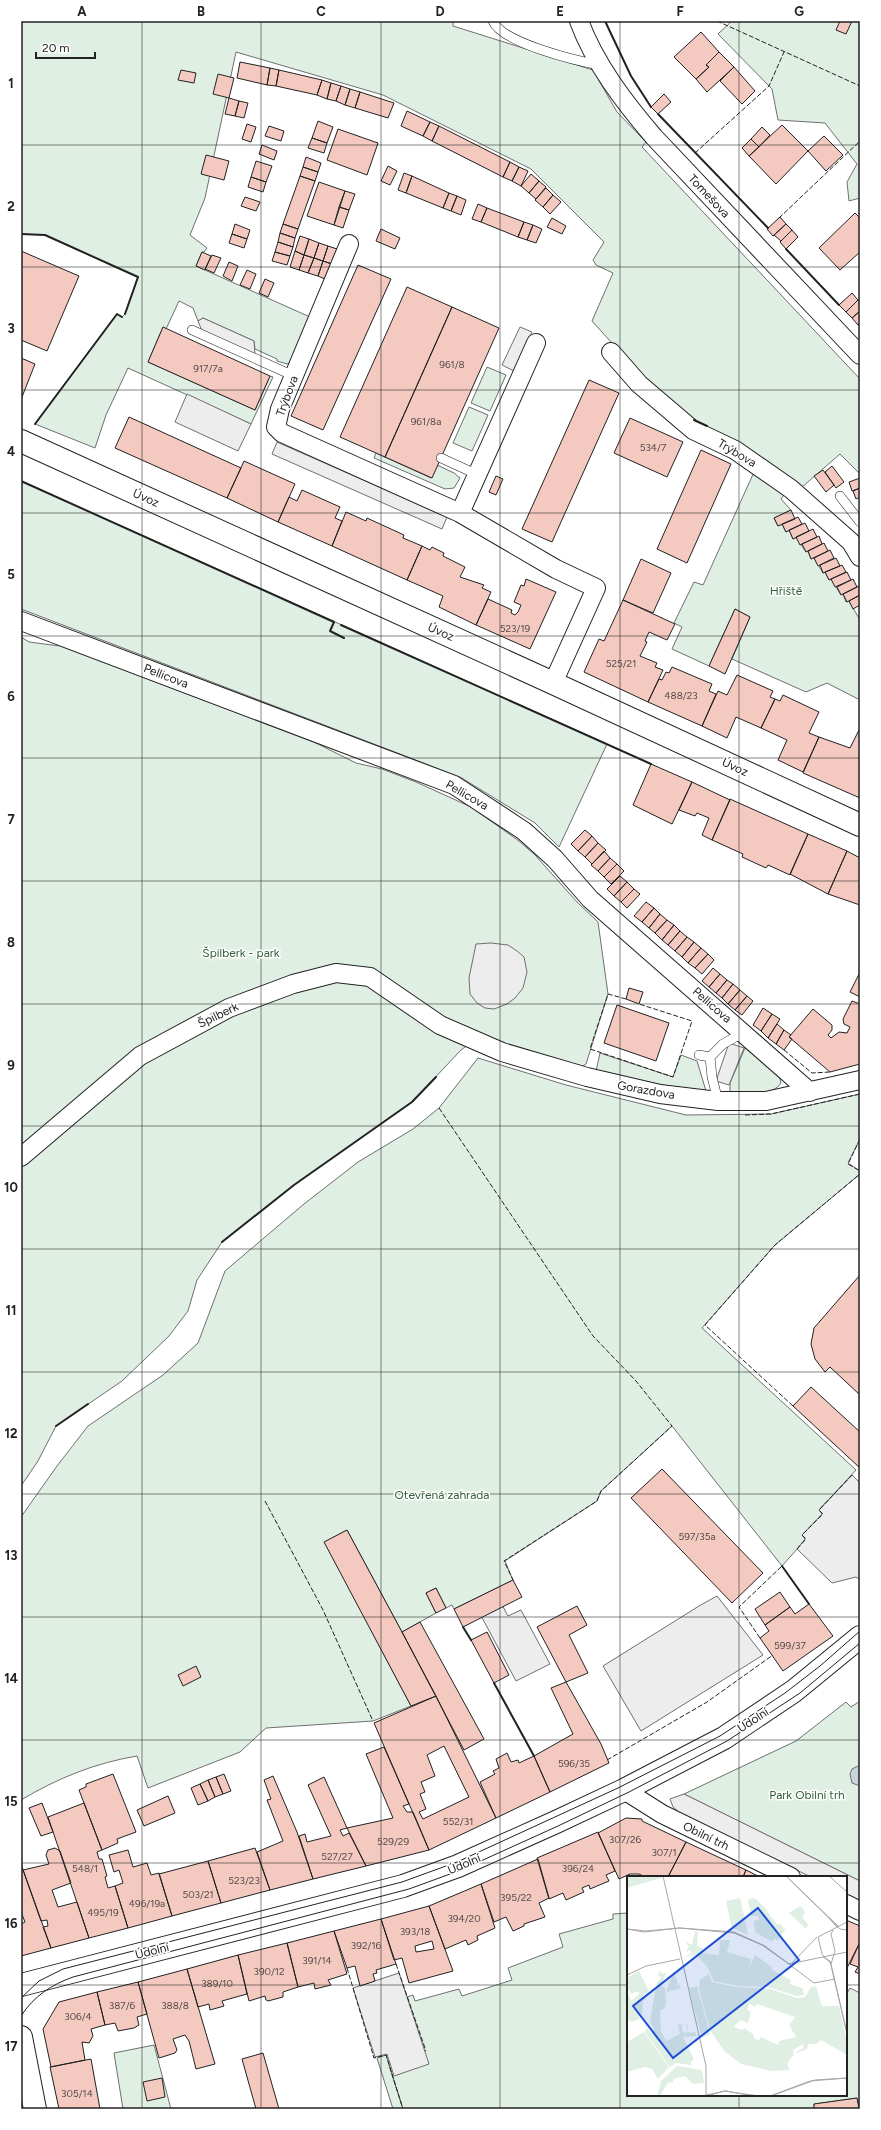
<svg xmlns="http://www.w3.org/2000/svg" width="881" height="2130" font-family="Figtree,sans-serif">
<rect width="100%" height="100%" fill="#fff"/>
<path fill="#e0efe3" stroke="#6f6f6f" d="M21 21H453V26L593 70 617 112 646 142 642 147 860 379V474L840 454 801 488 762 458 731 439 697 422 649 384 592 321 613 273 596 265 593 260 604 242 531 169 383 95 236 52 205 198 190 235 207 248 204 252H202L196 266 310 317 291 363 287 364 277 361V359L255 349 254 341 203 318 198 321 193 308 179 301 166 329 163 327 148 362 255 410 270 376 273 377 251 424 128 368 106 415 95 448 35 424 117 314 122 317 125 314 138 277 45 235 21 234Z
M732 21H860V198L849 201 847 182 857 164 825 123 778 120 772 89 718 34Z
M487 367 506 375 490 411 471 403Z
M469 407 488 415 472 451 453 443Z
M376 453 431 478 437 465 454 473 460 478 454 488 445 489 374 458Z
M754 472 786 492 781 499 791 510 774 518 778 526 782 524 786 532 789 530 793 539 796 537 806 552 808 551 811 559 814 558 823 573 825 572 829 580 831 579 841 595 843 594 846 602 849 601 860 620V700L827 683 806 692 732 659 750 617 735 609 709 666 672 649 682 627 674 623 694 582 703 585Z
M21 481 607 744 559 847 535 823 460 777 21 609Z
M21 637 29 642 60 646 314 742 356 763 382 769 416 782 471 807 519 841 535 855 577 902 598 922 608 994 586 1064 583 1066 545 1058 481 1035 461 1050 412 1102 294 1185 222 1242 197 1280 188 1311 169 1336 122 1381 56 1426 38 1461 21 1486Z
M745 1048 779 1075 781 1083C773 1096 743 1096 730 1091V1083Z
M600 1053 673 1077 681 1055 697 1061 706 1091 671 1087 596 1071Z
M478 1058 566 1085 686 1115 771 1114 860 1094V1139L848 1163 860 1171V1174L775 1245 702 1328 856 1470 819 1510 823 1514 802 1535 806 1539 782 1566 672 1426 601 1491 597 1501 505 1561 513 1580 454 1609 452 1605 446 1608 436 1588 426 1593 436 1613 402 1632 347 1530 325 1542 411 1706 373 1721 266 1728 240 1752 148 1788 137 1756C95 1763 58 1778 21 1800V1517L57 1466 88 1426 163 1375 198 1343 225 1271 304 1204 358 1162 413 1129 439 1108Z
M860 1701V1881L684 1794 796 1741 846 1702 851 1707Z
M628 1913V2095H846V1995L850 1988 860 1993V2109L857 2098 814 2104V2109H403L389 2065 403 2109H393L377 2058 386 2055 389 2064 425 2052 407 1997 413 1995 415 2001 459 1989 462 1996 512 1980 508 1968 563 1947 559 1934 613 1919V1914Z
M154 2045 171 2109H123L114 2053Z"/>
<path fill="#ededed" stroke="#6f6f6f" d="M203 318 254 341 255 355 202 331 198 321Z
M520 327 532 332 514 371 502 365Z
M187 394 251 424 238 451 175 422Z
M277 442 447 517 442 529 272 454Z
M491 943 508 945 517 951 524 957 527 972 523 988 515 998 507 1004 494 1009 485 1008 477 1003 470 994 469 978 476 944Z
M729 1043 744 1048 729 1085 716 1081Z
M852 1475 860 1483V1580L856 1577 832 1583 797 1549 805 1539 802 1535 822 1514 819 1510Z
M717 1596 763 1655 641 1731 603 1666 699 1606Z
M500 1601 508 1616 521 1610 550 1664 516 1681 479 1612Z
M684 1794 860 1881V1901L846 1894V1877H811L681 1814 673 1807 670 1799Z
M399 1973 429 2064 394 2076 387 2054 375 2057 353 1988Z"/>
<path fill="#c7d3dd" stroke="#6f6f6f" d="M860 1765V1786L852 1783 850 1774 852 1769Z"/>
<path fill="#f3c9c0" stroke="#222" fill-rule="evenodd" d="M840 21H852L846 34 836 30Z
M701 32 719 52 706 65 709 67 696 79 674 57Z
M719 52 734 67 707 92 696 79 709 67 706 65Z
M240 62 270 68 267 85 237 78Z
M734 67 755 91 742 104 720 81Z
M270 68 279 70 276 86 267 85Z
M181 70 196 73 194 83 178 80Z
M279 70 322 80 317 95 276 86Z
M218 74 234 78 229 98 213 94Z
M322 80 331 83 327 99 317 95Z
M331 83 341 86 336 101 327 99Z
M341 86 350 89 345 105 336 101Z
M350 89 360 92 355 108 345 105Z
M360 92 394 103 388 118 355 108Z
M664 94 671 102 658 114 651 107Z
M229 98 239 101 235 116 225 114Z
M239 101 248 103 244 118 235 116Z
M407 111 430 122 423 136 401 126Z
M318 121 333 127 327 143 312 138Z
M430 122 439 126 432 141 423 136Z
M247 124 256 127 251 142 242 139Z
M782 125 808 151 776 184 749 156Z
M269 126 284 131 281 141 265 136Z
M439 126 510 162 503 177 432 141Z
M762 127 770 135 759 147 751 139Z
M338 129 378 143 367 175 327 160Z
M824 136 843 155 826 171 808 151Z
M312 138 327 143 324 153 308 148Z
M751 139 759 147 749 156 742 148Z
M262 145 277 151 274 160 259 154Z
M206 155 229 161 224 180 201 174Z
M306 157 321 163 318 172 303 167Z
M256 161 272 166 266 182 251 177Z
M510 162 519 167 512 181 503 177Z
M388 166 397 171 390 185 381 181Z
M303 167 318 172 315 181 300 176Z
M519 167 528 171 521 186 512 181Z
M404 173 412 176 406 193 398 190Z
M531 174 539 181 529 193 521 186Z
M300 176 315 181 298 229 283 224Z
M412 176 449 193 443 208 406 193Z
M251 177 266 182 263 192 248 187Z
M539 181 546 187 536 199 529 193Z
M319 182 345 191 334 225 307 216Z
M546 188 553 195 543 207 535 200Z
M345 191 355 194 349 210 339 207Z
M449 193 457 196 451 211 443 208Z
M553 195 561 202 550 214 543 207Z
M457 196 466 200 461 215 451 211Z
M245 197 260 202 256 211 241 206Z
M478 204 487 208 481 222 472 219Z
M339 207 349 210 343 228 334 225Z
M487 208 524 222 518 237 481 222Z
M855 213 860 218V252L840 270 819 248Z
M780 217 786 224 773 236 767 229Z
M552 218 566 226 562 234 547 227Z
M524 222 533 225 527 240 518 237Z
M235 224 250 230 247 239 232 234Z
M283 224 298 229 295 238 280 233Z
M786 224 792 230 781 241 774 235Z
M533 225 542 229 536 243 527 240Z
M381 229 400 238 395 249 376 241Z
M792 230 798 237 786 249 780 242Z
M280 233 295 238 293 247 278 242Z
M232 234 247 239 244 248 229 243Z
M300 236 309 239 304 255 295 251Z
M309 239 319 243 314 258 304 255Z
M278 242 293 247 290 256 275 252Z
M319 243 328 246 323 261 314 258Z
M328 246 337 249 332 264 323 261Z
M21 251 79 276 47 351 21 340Z
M295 251 304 255 299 270 290 267Z
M202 252 211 256 205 270 196 266Z
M275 252 290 256 287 265 272 261Z
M212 255 221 258 214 273 205 269Z
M304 255 314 258 308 273 299 270Z
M314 258 323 261 318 276 308 273Z
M323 261 332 264 327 280 318 276Z
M229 262 238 266 232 281 223 276Z
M358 265 391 279 323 430 291 416Z
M247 270 256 274 250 289 240 285Z
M265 279 274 283 268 297 259 293Z
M407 287 452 307 385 457 340 437Z
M852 293 858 300 846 312 839 305Z
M858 300 860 302V311L852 318 846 312Z
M452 307 499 328 432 478 385 457Z
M860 311V324L858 325 852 318Z
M163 327 270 376 255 410 148 362Z
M21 358 35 364 22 397 21 396Z
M589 380 619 393 552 542 522 529Z
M129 417 241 468 227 498 115 448Z
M630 418 683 442 667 477 614 453Z
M701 450 731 464 687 563 657 549Z
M244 461 295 484 278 522 227 498Z
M832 466 844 482 836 488 825 472Z
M823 470 834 485 826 492 814 476Z
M496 476 503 479 496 495 489 492Z
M860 478V488L852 491 849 482Z
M860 488V497L856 499 853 491Z
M302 490 340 507 335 518 342 521 332 546 278 522 289 497 297 501Z
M791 510 795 519 778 526 774 518Z
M346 512 366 521 367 518 404 535 403 538 422 546 407 580 332 546Z
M798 517 802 524 786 532 782 524Z
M805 523 809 531 793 539 789 530Z
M813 529 817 537 800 545 796 537Z
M819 536 822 544 806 552 802 544Z
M824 543 828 551 811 559 808 551Z
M422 546 430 550 432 547 444 553 443 556 465 567 460 577 484 585 482 588 491 592 476 625 439 607 443 596 407 580Z
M830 550 834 558 818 566 814 558Z
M836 558 840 566 823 573 820 565Z
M641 559 671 573 653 613 623 600Z
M842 565 846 572 829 580 825 572Z
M847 572 851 580 835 587 831 579Z
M526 579 556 592 530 649 476 625 488 599 512 610 511 613 515 615 518 612 521 605 514 602 521 585 524 586Z
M853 579 857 587 841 595 837 587Z
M859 586 860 595 847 602 843 594Z
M860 595V605L853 609 849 601Z
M623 600 675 624 667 640 649 632 645 641 647 642 640 656 657 663 655 667 663 670 648 702 584 672 599 639 604 641Z
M735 609 750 617 725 674 709 666Z
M672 667 712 684 709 691 716 694 702 726 648 702 659 679 662 680 666 672 669 673Z
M737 675 773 691 770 697 775 699 761 728 736 717 727 738 702 726 718 691 727 695Z
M783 695 819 712 809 733 819 737 803 772 778 760 787 740 761 728 775 699 780 701Z
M860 728V798L803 773 819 737 850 748Z
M651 764 692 782 672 824 633 805Z
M692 782 730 800 712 840 702 835 709 818 697 813 695 816 679 810Z
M730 799 808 834 790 875 768 865 766 868 742 857 743 854 712 840Z
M585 830 592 836 578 851 571 844Z
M808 834 847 851 828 894 790 874Z
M592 836 598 843 585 857 578 851Z
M598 843 606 850 592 864 585 857Z
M604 851 610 858 598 871 591 865Z
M847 851 860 858V905L828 894Z
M610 858 617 864 604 877 598 871Z
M617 864 624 871 611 884 604 877Z
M620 876 627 882 614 896 607 889Z
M627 882 634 889 621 902 614 896Z
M634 889 640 894 627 908 621 902Z
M646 902 654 908 642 922 634 916Z
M654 908 660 914 649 928 642 922Z
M660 914 667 920 655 933 649 928Z
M667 920 674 925 662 940 655 933Z
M674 925 680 931 668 945 662 940Z
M680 931 687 937 675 951 668 945Z
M687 937 694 942 682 957 675 951Z
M694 942 701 948 688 963 682 957Z
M701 948 708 954 695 968 688 963Z
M708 954 714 960 702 974 695 968Z
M713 968 720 974 709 987 702 981Z
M860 972V997L850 992Z
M720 974 727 980 716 993 709 987Z
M727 980 733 984 722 998 716 993Z
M733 984 740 990 728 1004 722 998Z
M629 988 643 992 639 1004 626 999Z
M740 990 747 996 735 1010 728 1004Z
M747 996 753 1001 742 1015 735 1010Z
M852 1001 860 1004V1064L830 1072 789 1037 813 1009 832 1025V1030L828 1035 831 1038 839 1032 847 1033 850 1027 844 1024 843 1019Z
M617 1005 669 1023 656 1061 604 1043Z
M763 1008 772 1014 761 1031 753 1025Z
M772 1014 780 1019 768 1038 761 1031Z
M777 1024 784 1030 776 1044 768 1038Z
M784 1030 791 1035 789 1037 792 1039 784 1050 776 1044Z
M860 1275V1395L830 1367 825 1372 815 1359 811 1344 814 1328Z
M811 1387 860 1432V1468L793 1406Z
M662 1469 763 1573 732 1603 631 1498Z
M347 1530 402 1632 436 1696 411 1706 324 1542Z
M513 1580 522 1597 463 1627 454 1609Z
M436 1588 446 1608 436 1613 426 1593Z
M780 1592 790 1607 765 1625 755 1609Z
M809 1604 833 1636 783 1671 760 1638 769 1631 765 1625 790 1607 795 1614Z
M577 1606 587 1625 569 1635 588 1673 566 1682 537 1627Z
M420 1622 484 1739 464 1750 402 1632Z
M487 1632 509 1675 494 1683 471 1640Z
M196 1666 201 1677 183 1686 178 1675Z
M566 1682 601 1744 609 1763 550 1792 534 1756 573 1734 551 1688Z
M436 1696 496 1818 429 1850 374 1723ZM444 1746 469 1797 423 1819 419 1812 426 1809 420 1794 425 1792 421 1782 435 1776 427 1755Z
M384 1747 409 1804 403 1806 407 1812H413L429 1850 366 1866 347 1828 393 1818 366 1754Z
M507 1753 511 1762 518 1760 519 1763 534 1756 550 1792 496 1818 480 1782 495 1774 493 1771 499 1768 496 1759Z
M113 1774 136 1832 117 1839 118 1843 102 1850 79 1790 86 1787V1784Z
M224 1774 231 1791 223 1794 216 1777Z
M273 1776 297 1832 313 1879 270 1890 257 1852 283 1841 267 1800 271 1799 264 1780Z
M216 1777 223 1794 215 1797 208 1780Z
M324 1777 347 1828 340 1830 343 1836 349 1833 366 1866 313 1879 299 1836 305 1834 307 1842 331 1836 308 1785Z
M208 1780 215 1797 208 1801 200 1784Z
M200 1784 208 1801 198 1805 191 1788Z
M168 1796 175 1813 144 1826 137 1810Z
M42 1803 53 1832 41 1836 29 1808Z
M84 1803 102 1850 97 1852 99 1859H102L107 1876 105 1877 108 1888 115 1886 128 1928 89 1938 48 1817Z
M626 1818 642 1819V1821L686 1842 668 1877H645L639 1874H630L619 1879 598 1833Z
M598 1832 615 1871 606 1875 609 1881 590 1889 589 1885 582 1888 584 1892 566 1900 563 1893 549 1899 537 1858Z
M686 1842 746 1870 743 1877H668Z
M55 1848 60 1851 71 1883 52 1890 58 1907 77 1902 89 1938 51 1948 43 1927 48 1926 47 1920 41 1921 23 1870 49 1864 46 1855 48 1850Z
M255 1848 270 1890 221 1903 208 1861Z
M128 1850 133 1867 147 1863 151 1875 159 1873 172 1916 128 1928 115 1886 123 1883 119 1870 114 1872 109 1855Z
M538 1859 549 1898 539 1903 545 1917 524 1924V1926L513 1931 506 1917 494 1922 481 1884Z
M208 1861 221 1903 172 1916 159 1874Z
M21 1864 51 1948 21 1956V1924L25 1922 21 1912Z
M746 1870 760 1877H743Z
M481 1884 495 1928 477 1936 478 1940 468 1945 466 1940 445 1949 429 1906Z
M429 1906 453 1971 409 1983 402 1958 394 1960 381 1919ZM432 1941 434 1949 416 1952 415 1946Z
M381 1919 396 1964 376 1970 377 1973 373 1974 375 1981 360 1986 355 1966 347 1968 334 1931Z
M846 1920 860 1926V1942L847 1968Z
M334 1931 347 1974 328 1980 331 1985 315 1989 314 1983 298 1987 287 1943Z
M860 1942V1974L855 1972 858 1967 850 1964Z
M287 1943 298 1987 283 1992V1997L268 2001 266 2000 265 1996 249 2001 238 1955Z
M238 1955 247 1994 222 2001 224 2006 210 2010 209 2004 198 2007 187 1969Z
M187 1969 215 2064 196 2069 189 2041 185 2035 173 2039 177 2050 175 2053 159 2058 138 1982Z
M138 1982 147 2014 137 2017 139 2025 134 2028 118 2031 115 2023 105 2025 97 1992Z
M97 1992 105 2025 91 2029 93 2036 89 2043 82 2042 85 2060 51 2067 43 2029 59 2002Z
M263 2053 279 2109H256L242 2059Z
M91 2059 100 2109H59L50 2067Z
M162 2078 165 2097 147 2101 143 2082Z
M857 2098 859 2109H814V2104Z"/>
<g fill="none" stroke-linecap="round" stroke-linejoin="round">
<defs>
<path id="service" d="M493 21C502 43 577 61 600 65
M192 330 294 376
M441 458 476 474
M840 496 860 522
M699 1055 710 1057
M718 1101 712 1077 710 1057 723 1044 744 1032"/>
<path id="minor" d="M579 21C595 64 624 102 654 137L860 355
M349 244 280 409 276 427 282 433 460 513 556 569 596 588 553 683
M611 352 639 384 693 430 735 450 791 489 851 542 860 557
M460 513 536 343
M21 621 454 785 524 831 555 859 590 899 810 1092
M21 1157 140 1056 229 1008 293 984 336 973 370 977 440 1025 502 1052 587 1077 660 1094 718 1101H766L860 1080
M624 1790 662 1814 791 1877
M846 1904 860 1911"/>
<path id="tertiary" d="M21 1985 403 1886 458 1866 556 1822 624 1790 724 1738 794 1691 860 1637
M21 2037 35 2109"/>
<path id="secondary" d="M21 441 553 683 860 825"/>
</defs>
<use href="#service" stroke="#222" stroke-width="10"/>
<use href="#minor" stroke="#222" stroke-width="20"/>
<use href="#tertiary" stroke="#222" stroke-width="24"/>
<use href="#secondary" stroke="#222" stroke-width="24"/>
<use href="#service" stroke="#fff" stroke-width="9"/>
<use href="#minor" stroke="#fff" stroke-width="18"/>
<use href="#tertiary" stroke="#fff" stroke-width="22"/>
<use href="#secondary" stroke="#fff" stroke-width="22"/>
<path stroke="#222" stroke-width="1" d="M21 1998 39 1981 63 1969 402 1882 457 1862 618 1788 720 1736 785 1693 820 1666 860 1631
M21 2016C34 1996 51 1985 73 1977L409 1889 461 1870 558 1826 629 1792 727 1741 800 1693 860 1643"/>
<path stroke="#222" stroke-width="1" stroke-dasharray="5 2" stroke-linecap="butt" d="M717 21 860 86
M695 153 769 86 784 52
M779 218 860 141
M626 999 608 994 590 1049 673 1077 692 1021 639 1004
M784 1050 812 1073 830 1072
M439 1108 593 1336 636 1381 672 1426 601 1491 597 1501 504 1561 513 1580
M745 1115 771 1114 860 1094
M860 1139 848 1164 860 1171
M793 1406 705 1325 775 1245 860 1174
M265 1501 323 1610 373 1721
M797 1549 806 1539 802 1535 823 1514 819 1510 852 1475
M760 1638 739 1607 782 1566
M607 1760 707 1702 773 1655
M396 1964 426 2051
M347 1968 374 2058 386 2055 403 2109"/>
<path stroke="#222" stroke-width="2" d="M605 21 631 76 651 107
M658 114 768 228
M21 234 45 235 138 277 125 314
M786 249 839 305
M694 420 707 426
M35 424 117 314 122 317
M21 481 334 622 330 631 344 638
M341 625 651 764
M222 1242 294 1185 412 1102 436 1077
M56 1426 88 1404
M782 1566 809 1604
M463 1627 471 1640
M494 1683 534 1756"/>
</g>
<path fill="none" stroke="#222" stroke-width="1" stroke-opacity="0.55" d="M142 21V2109M261 21V2109M381 21V2109M500 21V2109M620 21V2109M739 21V1877M21 145H860M21 267H860M21 390H860M21 513H860M21 636H860M21 758H860M21 881H860M21 1004H860M21 1126H860M21 1249H860M21 1372H860M21 1494H860M21 1617H860M21 1740H860M21 1863H860M21 1985H628M846 1985H860M739 2095V2109"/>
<g text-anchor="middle" stroke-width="3" stroke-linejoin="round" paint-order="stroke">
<g font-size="10" fill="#564c4a">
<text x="452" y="368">961/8</text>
<text x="208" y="372">917/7a</text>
<text x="426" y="425">961/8a</text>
<text x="653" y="451">534/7</text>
<text x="515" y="632">523/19</text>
<text x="621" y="667">525/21</text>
<text x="681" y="699">488/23</text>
<text x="697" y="1540">597/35a</text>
<text x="790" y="1649">599/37</text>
<text x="574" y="1767">596/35</text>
<text x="458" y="1825">552/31</text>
<text x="625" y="1843">307/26</text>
<text x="393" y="1845">529/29</text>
<text x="664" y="1856">307/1</text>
<text x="337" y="1860">527/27</text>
<text x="85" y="1872">548/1</text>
<text x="578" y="1872">396/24</text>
<text x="244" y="1884">523/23</text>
<text x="198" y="1898">503/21</text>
<text x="516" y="1901">395/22</text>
<text x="147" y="1907">496/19a</text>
<text x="103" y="1916">495/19</text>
<text x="464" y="1922">394/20</text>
<text x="415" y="1935">393/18</text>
<text x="366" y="1949">392/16</text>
<text x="317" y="1964">391/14</text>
<text x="269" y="1975">390/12</text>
<text x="217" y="1987">389/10</text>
<text x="122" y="2009">387/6</text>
<text x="175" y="2009">388/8</text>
<text x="78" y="2020">306/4</text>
<text x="77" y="2097">305/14</text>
</g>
<g font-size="12" fill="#222" stroke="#fff">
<text transform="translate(709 196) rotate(47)" y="4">Tomešova</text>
<text transform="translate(287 396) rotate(-70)" y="4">Trýbova</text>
<text transform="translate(737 453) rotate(31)" y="4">Trýbova</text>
<text transform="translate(146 498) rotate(24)" y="4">Úvoz</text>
<text transform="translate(441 632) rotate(24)" y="4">Úvoz</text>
<text transform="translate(166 676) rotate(21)" y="4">Pellicova</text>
<text transform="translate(735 767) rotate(25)" y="4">Úvoz</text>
<text transform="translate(467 795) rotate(30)" y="4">Pellicova</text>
<text transform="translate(712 1005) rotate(41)" y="4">Pellicova</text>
<text transform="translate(218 1015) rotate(-26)" y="4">Špilberk</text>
<text transform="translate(646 1090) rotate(10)" y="4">Gorazdova</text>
<text transform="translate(753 1720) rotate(-33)" y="4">Údolní</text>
<text transform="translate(706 1836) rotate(26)" y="4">Obilní trh</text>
<text transform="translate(464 1864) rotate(-23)" y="4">Údolní</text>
<text transform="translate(152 1951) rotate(-14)" y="4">Údolní</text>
</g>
<g font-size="12" fill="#2f5e38" stroke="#fff">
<text x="786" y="595">Hřiště</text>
<text x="241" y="957">Špilberk - park</text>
<text x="442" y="1499">Otevřená zahrada</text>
<text x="807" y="1799">Park Obilní trh</text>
</g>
</g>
<g transform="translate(627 1876)">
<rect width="220" height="220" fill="#fff"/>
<path d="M0 0H33L34 2 0 12ZM113 22 116 35 121 59 105 52 104 48 99 25ZM123 22 129 23 140 34 138 37 140 35 149 47 152 49 153 47 157 53 160 52 150 65 148 62 145 66 128 56 127 45 132 44 131 40H124L121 25ZM173 30 177 34 178 38 175 40 181 49 179 53 162 37ZM68 55 71 56 70 70 76 72V77L92 79 93 64H103L100 76 124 83 122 92 128 79 145 91V94L164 104 163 108 176 112 177 119 170 120 140 111 111 110 87 105 80 90 70 80 76 77 55 82 64 78 63 74 59 76 62 71 58 65 65 69ZM12 95 22 115 16 120 19 123 16 125 15 138H11L13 143 4 146 0 144V113L4 125 12 118 11 115 4 118 0 111V102ZM33 95 35 98 40 96 34 109 38 112 39 125 38 132 33 135 34 155 39 165 53 158 51 149 54 148 56 157 61 156 59 148H56H60L62 157 68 156 70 160 56 161 67 183 64 186 65 189 49 187 43 191 18 156 20 152 24 157 27 154 23 144 30 106 35 101 30 100ZM47 95 51 108 48 110 53 109 54 112 39 116ZM82 98 85 106 109 111 143 113 170 122 178 121 184 111 189 110 195 130H212L220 165V179L194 164 189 168H182L179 174 168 177 177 171 176 168 166 174 167 178 160 188 163 194 145 195 114 188 97 175 83 154 72 113 73 104ZM122 127 128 131 130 128 168 141 162 149 169 161 152 165 151 169 134 161 132 164 128 163 126 158 117 152 115 154 107 151 113 144 121 147 124 136 120 134ZM70 110 83 158 75 162 62 112ZM17 156 42 191 31 203 25 193 18 191 0 196V166ZM50 190 75 194 77 207 66 208 58 200 46 203V206L41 207 33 220H30L34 205Z" fill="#e0efe3" fill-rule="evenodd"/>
<path fill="none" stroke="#a7a7a7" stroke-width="1" d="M36 0 79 190V220M159 0 211 50M159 0 213 53 220 54M202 0 220 16M202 42 210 51M220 46 191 61 195 78 204 88 220 157M0 53 19 55 53 52 107 56 138 70 187 107 208 103M0 53 17 56 52 52 107 57 135 69 162 88 220 76M196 81 203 85 220 158M204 88 208 75 204 58 206 54M163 89 190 61M0 99 19 90 53 83M79 219 99 215 126 220M80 220 97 215 132 220M143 220 183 205 220 202M144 220 188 204 220 202"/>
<path fill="#1d4ed8" fill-opacity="0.15" stroke="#1d4ed8" stroke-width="2" d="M131 32 172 84 46 182 6 130Z"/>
<rect width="220" height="220" fill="none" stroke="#222" stroke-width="2"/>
</g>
<rect width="881" height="2130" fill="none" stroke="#ffffff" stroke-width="44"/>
<path d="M36 52v6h59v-6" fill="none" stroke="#222222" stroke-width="2"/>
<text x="42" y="52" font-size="12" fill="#222222" stroke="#ffffff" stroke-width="3" paint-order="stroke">20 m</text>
<rect x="22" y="22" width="837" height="2086" fill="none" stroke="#222" stroke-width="1.5"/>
<g font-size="13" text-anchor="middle" font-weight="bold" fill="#222">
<text x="82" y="16">A</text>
<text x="201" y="16">B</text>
<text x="321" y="16">C</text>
<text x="440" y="16">D</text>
<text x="560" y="16">E</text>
<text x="680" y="16">F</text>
<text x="799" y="16">G</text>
<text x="11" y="88">1</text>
<text x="11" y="211">2</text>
<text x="11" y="333">3</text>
<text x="11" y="456">4</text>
<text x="11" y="579">5</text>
<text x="11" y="701">6</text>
<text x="11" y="824">7</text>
<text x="11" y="947">8</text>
<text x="11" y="1070">9</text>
<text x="11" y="1192">10</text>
<text x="11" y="1315">11</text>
<text x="11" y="1438">12</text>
<text x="11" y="1560">13</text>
<text x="11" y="1683">14</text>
<text x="11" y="1806">15</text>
<text x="11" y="1928">16</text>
<text x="11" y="2051">17</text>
</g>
</svg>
